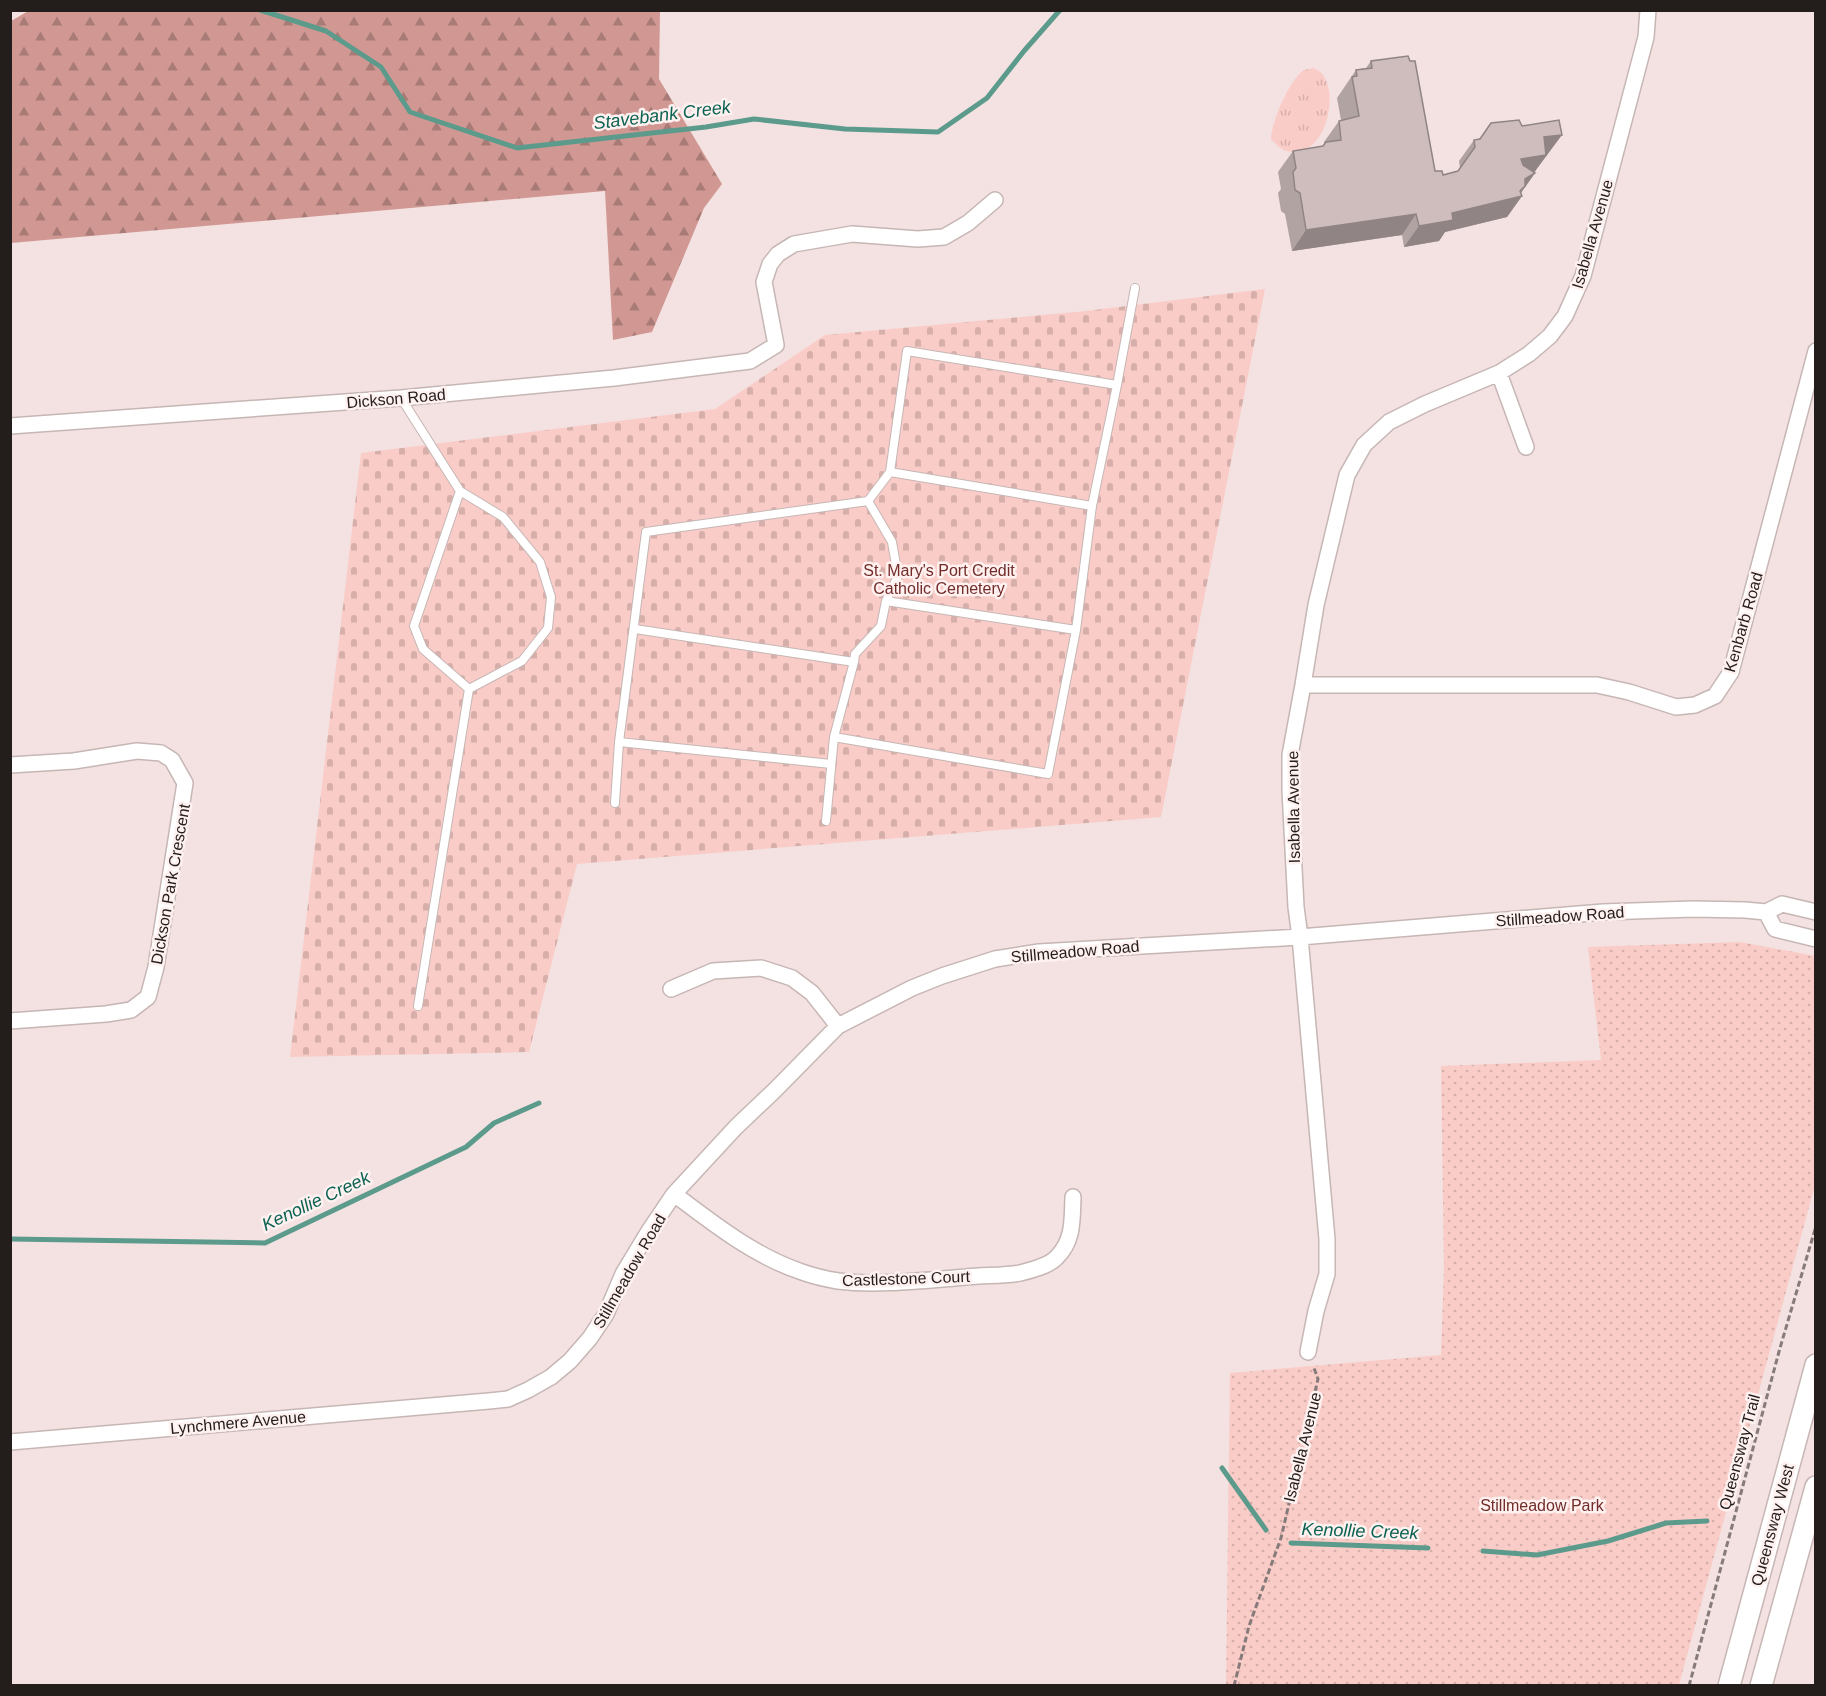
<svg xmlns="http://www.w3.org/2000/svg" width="1826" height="1696" font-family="Arial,sans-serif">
<defs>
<pattern id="grass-tufts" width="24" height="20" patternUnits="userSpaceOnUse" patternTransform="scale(1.5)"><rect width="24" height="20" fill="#faccc7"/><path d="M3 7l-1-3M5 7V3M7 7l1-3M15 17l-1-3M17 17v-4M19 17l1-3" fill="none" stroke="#d6afaa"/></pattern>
<pattern id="forest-firs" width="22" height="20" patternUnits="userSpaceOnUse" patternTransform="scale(1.5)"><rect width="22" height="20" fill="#d19893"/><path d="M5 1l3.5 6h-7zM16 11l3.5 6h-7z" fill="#a97b77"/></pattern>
<pattern id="cemetery-stones" width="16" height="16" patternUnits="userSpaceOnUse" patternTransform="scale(1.5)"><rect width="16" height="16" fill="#faccc7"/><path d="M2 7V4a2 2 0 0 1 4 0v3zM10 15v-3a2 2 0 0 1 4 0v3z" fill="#d6afaa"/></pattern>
<pattern id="park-dots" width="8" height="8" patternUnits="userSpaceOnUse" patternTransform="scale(1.5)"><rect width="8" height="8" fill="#faccc7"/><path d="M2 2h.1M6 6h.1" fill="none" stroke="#d6afaa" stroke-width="1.8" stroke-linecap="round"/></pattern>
</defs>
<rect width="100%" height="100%" fill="#f3e2e1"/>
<path fill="url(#grass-tufts)" d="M1313 68C1344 76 1330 163 1286 151 1280 149 1276 143 1271 140 1271 123 1289 80 1304 70 1307 69 1310 69 1313 68Z"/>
<path fill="url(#forest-firs)" d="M30 10 660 11 659 79 722 184 704 208 652 332 613 340 605 191 11 243V21Z"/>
<path fill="url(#cemetery-stones)" d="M1265 289 1161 817 577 864 529 1052 290 1057 361 453 715 409 825 335 1086 311Z"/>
<path fill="url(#park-dots)" d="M1740 942 1815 956V1185L1679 1685H1226L1230 1373 1441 1355 1444 1267 1441 1066 1601 1060 1588 947Z"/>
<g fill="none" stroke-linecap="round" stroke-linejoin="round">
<path stroke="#5c9b8c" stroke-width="5" d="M260 10 326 31 381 67 410 112 517 148 706 127 754 119 845 129 938 132 987 98 1024 51 1060 10
M10 1239 265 1243 466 1147 494 1123 539 1103
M1222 1468 1266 1530
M1291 1543 1428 1548
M1483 1551 1537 1555 1608 1541 1666 1523 1707 1521"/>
<defs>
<path id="service" d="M401 398 460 491 503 517 540 562 551 597 548 628 522 661 469 689 418 1006
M890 472 1092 506
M460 491 414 626 423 649 469 689
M868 501 890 472 907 351 1117 385
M886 601 1076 630
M635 629 854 662
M834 737 1048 774 1076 630 1092 506 1117 385 1135 288
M619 742 831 764
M615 803 619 742 646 532 868 501 892 542 898 576 886 601 881 626 855 654 854 662 834 737 826 821"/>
<path id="minor" d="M1499 373 1526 447
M10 426 401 398 614 378 750 361 776 345 764 282 770 264 778 254 794 244 852 234 918 239 944 237 968 223 995 200
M1303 685H1597L1629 692 1676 707 1695 705 1715 696 1731 672 1816 351
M10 765 74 761 137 751 161 753 172 760 185 783 156 967 148 997 131 1010 106 1014 10 1021
M1766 912 1775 929 1816 939
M671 989 713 971 761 968 792 978 812 993 838 1026
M674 1194C714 1224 754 1256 802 1272 813 1276 826 1279 838 1281 876 1286 927 1280 966 1277 984 1275 1003 1276 1020 1273 1032 1270 1049 1266 1057 1257 1074 1240 1072 1219 1073 1197
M1308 1352 1316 1311 1327 1274V1239L1300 937 1296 907 1290 790V755L1303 685 1316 605 1347 475 1364 445 1389 422 1425 404 1499 373 1529 354 1550 336 1565 316 1583 276 1646 37 1648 10
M10 1442 489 1401 508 1399 528 1390 551 1377 570 1361 590 1338 606 1314 623 1274 649 1231 674 1194 736 1127 775 1090 838 1026 912 988 942 976 995 959 1039 952 1300 937 1603 912 1693 909 1745 910 1766 912 1782 904 1816 912"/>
<path id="secondary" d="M1729 1686 1816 1365
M1761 1686 1816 1487"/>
</defs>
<use href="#service" stroke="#c6b6b4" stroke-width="10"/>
<use href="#minor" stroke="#c6b6b4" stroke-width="18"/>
<use href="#secondary" stroke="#c6b6b4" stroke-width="24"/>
<path stroke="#867b7a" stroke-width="3" stroke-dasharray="6 3" stroke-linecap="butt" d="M1234 1686 1249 1626 1281 1538 1318 1379 1314 1368
M1689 1686 1780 1348 1816 1226"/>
<use href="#service" stroke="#fff" stroke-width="8"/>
<use href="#minor" stroke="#fff" stroke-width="15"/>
<use href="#secondary" stroke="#fff" stroke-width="21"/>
</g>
<path fill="#b1a3a2" d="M1371 61 1435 171 1443 175 1458 171 1460 168 1459 161 1474 140 1522 126 1547 156H1545L1534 173H1535L1521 193 1522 196 1507 217 1445 232 1439 241 1433 242 1404 247 1402 235 1292 251 1285 214 1281 211 1278 193 1281 189 1278 172 1293 151 1323 146 1324 144V142L1339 121 1341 120 1337 98 1356 70 1366 68Z"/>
<path fill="#908484" d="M1562 135 1533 174 1535 173 1520 194 1522 196 1507 217 1445 232 1439 241 1404 247 1419 226 1452 213 1507 180 1521 159 1544 137Z
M1416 214 1402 235 1292 251 1306 230Z"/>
<path fill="#cebdbc" stroke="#908484" stroke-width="1.5" d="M1408 56 1410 61H1415L1435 171H1442L1443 175 1458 171 1475 147 1474 140 1480 139 1491 123 1519 120 1522 126 1559 120 1562 135 1544 137 1546 155 1521 159 1523 165 1535 173 1525 179V186L1520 191 1522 196 1452 213 1453 220 1448 221 1419 226 1416 214 1306 230 1300 193 1295 190 1293 172 1296 168 1293 151 1323 146 1326 142 1341 140 1339 121 1359 116 1352 77 1357 76 1356 70 1372 68 1371 61Z"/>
<g text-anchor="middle" stroke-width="5" stroke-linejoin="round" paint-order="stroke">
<g font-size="16" fill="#231d1c" stroke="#fef1ef">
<text transform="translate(1592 234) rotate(-74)" y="6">Isabella Avenue</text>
<text transform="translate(396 398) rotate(-5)" y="6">Dickson Road</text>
<text transform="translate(1743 622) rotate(-74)" y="6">Kenbarb Road</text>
<text transform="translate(1293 807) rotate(-91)" y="6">Isabella Avenue</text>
<text transform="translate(170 884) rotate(-80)" y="6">Dickson Park Crescent</text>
<text transform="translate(1560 916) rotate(-4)" y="6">Stillmeadow Road</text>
<text transform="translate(1075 951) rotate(-5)" y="6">Stillmeadow Road</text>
<text transform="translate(629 1271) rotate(-60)" y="6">Stillmeadow Road</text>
<text transform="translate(906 1278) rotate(-2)" y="6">Castlestone Court</text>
<text transform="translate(238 1422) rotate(-5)" y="6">Lynchmere Avenue</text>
<text transform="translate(1302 1447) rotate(-76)" y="6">Isabella Avenue</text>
<text transform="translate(1739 1452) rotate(-75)" y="6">Queensway Trail</text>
<text transform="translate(1772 1525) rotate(-75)" y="6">Queensway West</text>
</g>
<g font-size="16" fill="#722c2a" stroke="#fef1ef">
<text x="939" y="576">St. Mary's Port Credit<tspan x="939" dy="18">Catholic Cemetery</tspan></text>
<text x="1542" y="1511">Stillmeadow Park</text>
</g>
<g font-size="18" font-style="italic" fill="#0c6354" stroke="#fef1ef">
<text transform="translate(662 115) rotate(-7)" y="6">Stavebank Creek</text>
<text transform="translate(316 1201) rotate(-25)" y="6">Kenollie Creek</text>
<text transform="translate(1360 1531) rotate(2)" y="6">Kenollie Creek</text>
</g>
</g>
<rect width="1826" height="1696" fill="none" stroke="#231d1c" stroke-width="24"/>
</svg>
